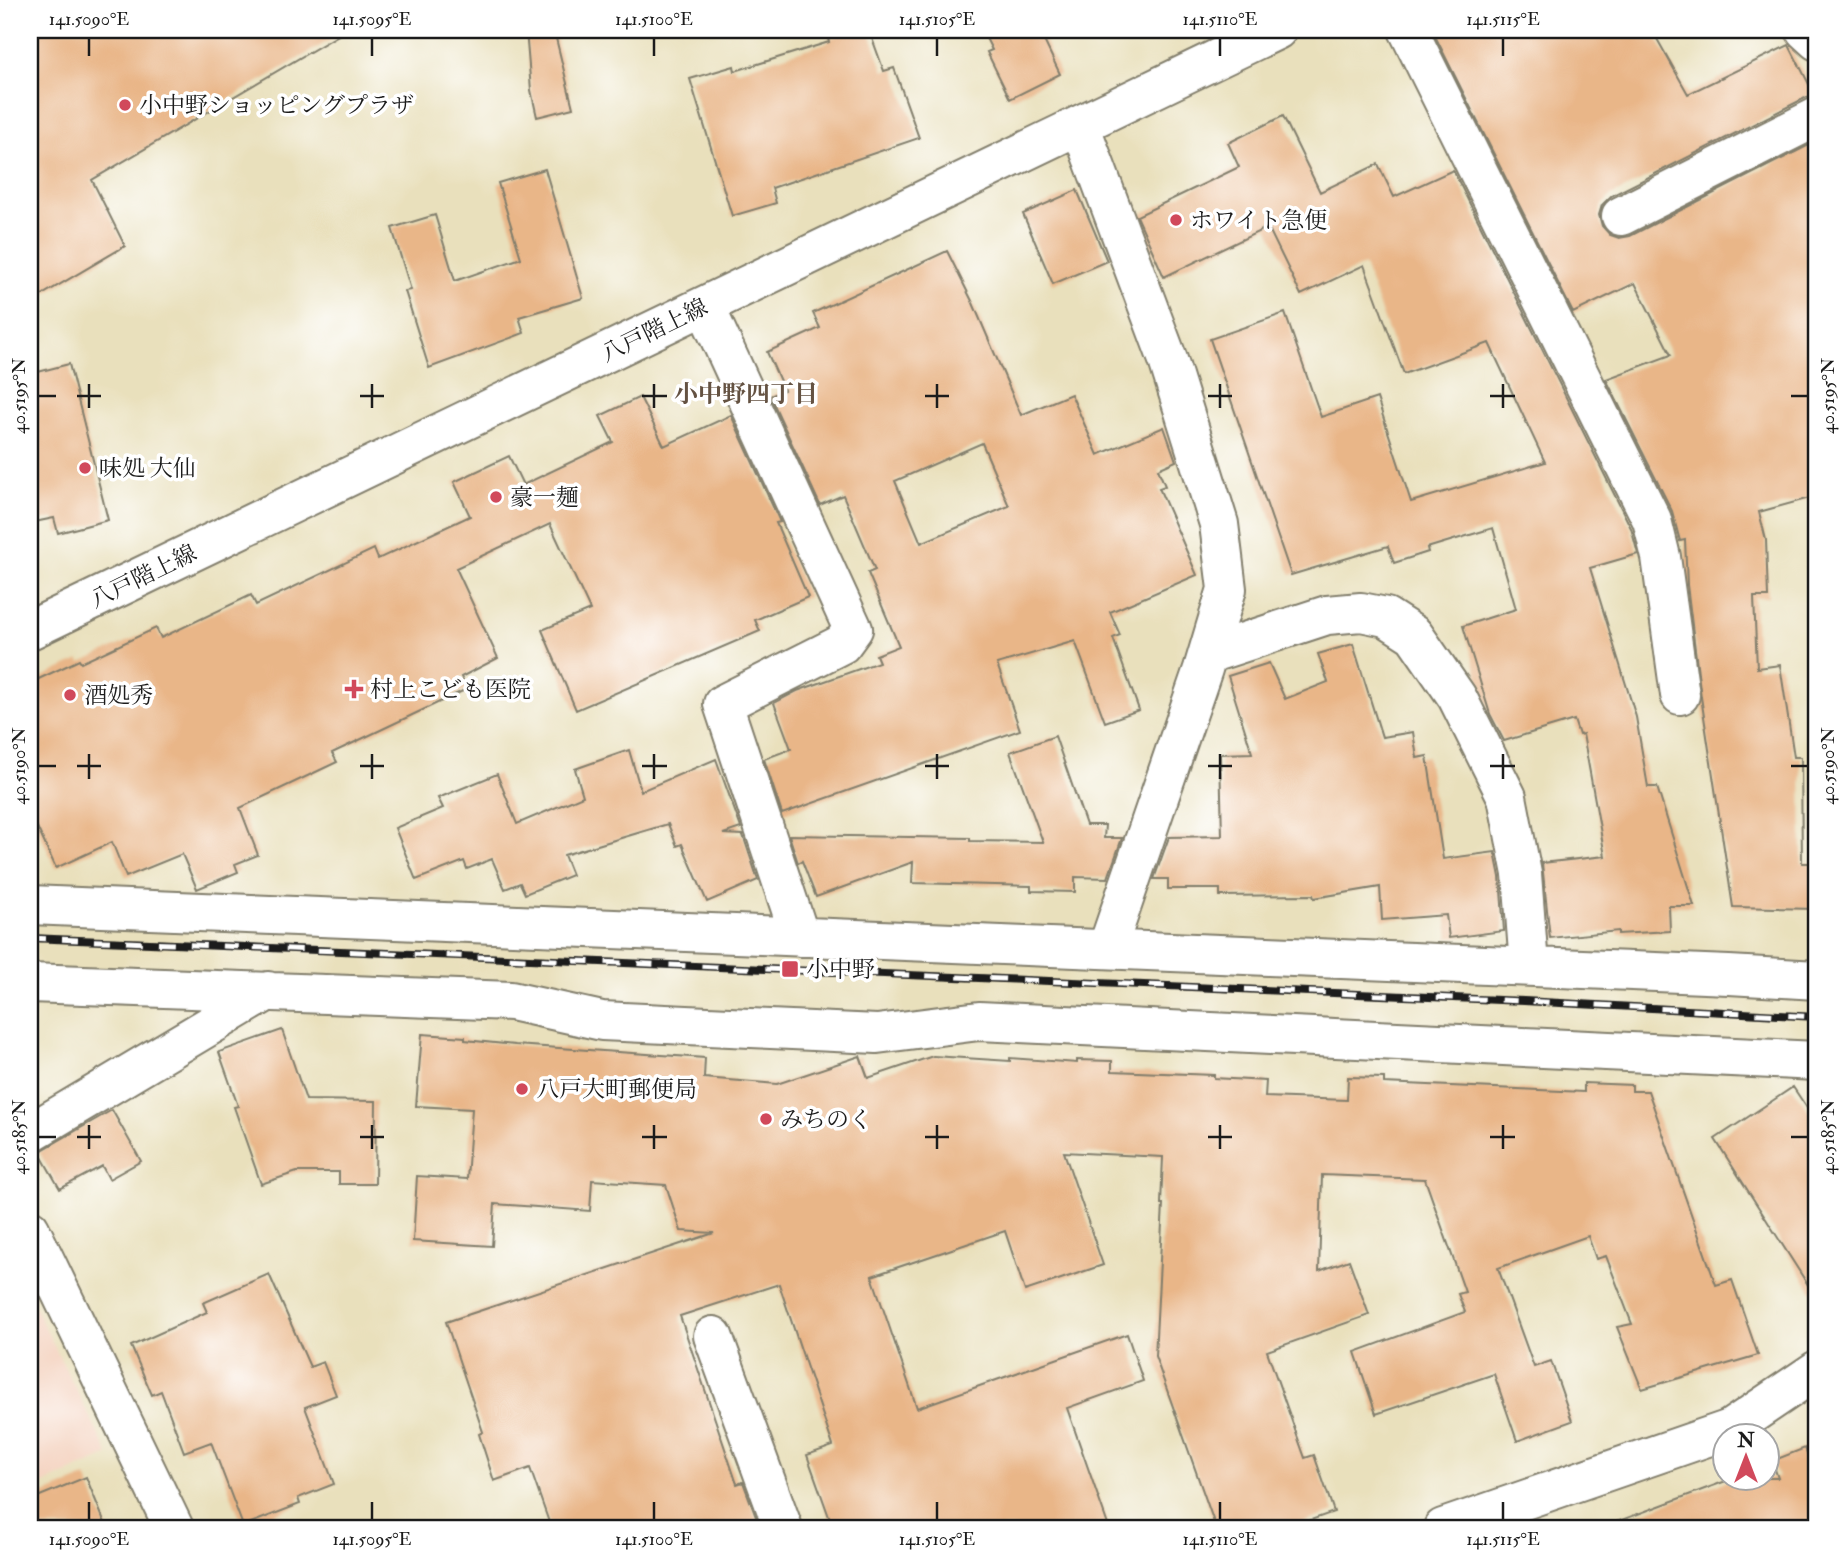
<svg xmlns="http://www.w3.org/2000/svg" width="1847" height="1558" font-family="'IM FELL Double Pica','Noto Serif JP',serif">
<rect width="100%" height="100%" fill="#fff"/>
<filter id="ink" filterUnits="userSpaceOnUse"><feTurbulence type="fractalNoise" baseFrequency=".0143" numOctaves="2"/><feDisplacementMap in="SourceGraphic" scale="14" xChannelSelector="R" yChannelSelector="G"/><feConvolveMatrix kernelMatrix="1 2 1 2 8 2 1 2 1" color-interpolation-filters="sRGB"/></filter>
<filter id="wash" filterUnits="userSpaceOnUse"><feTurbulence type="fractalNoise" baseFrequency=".00686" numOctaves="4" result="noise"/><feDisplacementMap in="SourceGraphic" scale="28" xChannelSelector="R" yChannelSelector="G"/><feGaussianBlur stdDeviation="1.57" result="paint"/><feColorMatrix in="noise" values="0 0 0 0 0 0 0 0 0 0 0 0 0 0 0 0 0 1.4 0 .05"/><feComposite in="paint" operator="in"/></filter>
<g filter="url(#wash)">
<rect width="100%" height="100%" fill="#e9e0bc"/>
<path fill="#f4d3c0" d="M30 1298 109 1455 30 1490Z"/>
<g id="blocks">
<path fill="#e9b688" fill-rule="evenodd" d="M30 30H347L92 180 125 246 30 302Z
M526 30H554L573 108 537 117 531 90Z
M855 30H869L884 71 894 68 919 138 772 188 776 203 732 216 690 79 734 66 735 71 829 42 828 39Z
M982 30H1039L1060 74 1010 99 987 52 992 50Z
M1432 30H1652L1688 94 1789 45 1815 96 1807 97 1611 196 1602 205 1599 215 1602 226 1610 235 1619 238 1630 236 1817 141V496L1759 512 1766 540 1768 597H1754L1757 668 1780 665 1794 757H1801L1802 863H1817V909L1733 907 1701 697 1687 585 1685 540 1680 541 1672 511 1606 379 1671 355 1635 283 1573 313Z
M1283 116 1320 192 1378 164 1394 197 1453 170 1631 528 1638 554 1590 568 1636 717 1648 787H1657L1694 906H1669L1670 931 1618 934V931L1550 938 1542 863 1605 856 1583 734 1579 735 1574 720 1504 741 1490 714 1463 626 1516 609 1493 528 1427 548 1428 552 1394 563 1388 546 1291 575 1210 339 1285 313 1321 417 1377 398 1411 502 1545 462 1489 343 1404 374 1364 265 1301 295 1268 227 1164 277 1137 216 1239 167 1228 143Z
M545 169 583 298 519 317 524 333 429 368 405 291 411 290 392 228 435 215 455 281 521 258 498 183Z
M1077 190 1107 261 1053 284 1023 214Z
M947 251 973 303 1021 415 1071 394 1098 455 1164 427 1176 461 1158 469 1165 486 1159 488 1197 575 1110 612 1120 635 1113 638 1139 710 1105 722 1075 641 997 664 1020 730 782 814 764 759 791 749 774 703 797 691 879 662 876 655 899 646 868 573 875 570 843 495 820 505 770 396 784 390 767 352 820 328 813 313ZM982 443 1009 506 921 543 895 481Z
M69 364 108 520 58 533 54 518 30 523V374Z
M640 397 664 446 731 415 780 522 776 523 808 597 755 620 760 631 576 710 542 630 590 610 550 524 456 568 498 658 461 677 467 689 332 753 337 762 240 808 258 855 235 864 238 872 197 889 182 854 126 877 112 842 56 868 30 812V683L79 660 81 663 156 628 161 638 251 595 256 605 374 549 378 559 470 516 454 482 509 456 523 485 613 442 600 416Z
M1353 644 1382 737 1413 732 1417 758 1427 756 1443 859 1495 852 1500 877 1504 931 1449 938 1446 915 1382 920 1380 887 1314 898 1313 895 1220 896V889H1168V879H1154L1169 837 1222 836 1220 754 1252 753 1228 676 1269 663 1285 699 1328 682 1318 654Z
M1055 736 1086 825H1105L1104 838H1122L1108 878 1075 877V892L1031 891V886L912 883 913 862 816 897 802 861 798 863 789 835 970 838V841L1043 842 1010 752Z
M629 750 641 791 716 759 741 828 723 834 743 835 758 880 707 902 682 844 677 846 668 824 564 855 572 875 525 894 520 883 505 889 492 859 467 869 464 861 416 880 395 828 443 808 438 798 497 774 517 824 583 796 575 769Z
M282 1030 306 1100 376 1101 375 1184H339V1172H297L261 1184 234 1107 238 1106 219 1052Z
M422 1034 465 1037V1040L515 1045 705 1058 704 1078 777 1084 860 1056 868 1078 933 1056 1010 1061V1058L1077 1063V1060L1112 1061V1071L1214 1075V1078L1266 1081 1265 1097 1347 1100 1348 1077 1384 1078V1083L1584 1092V1083L1632 1085V1091H1648L1716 1285 1732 1280 1758 1355 1642 1389 1617 1327 1632 1324 1606 1256 1596 1259 1588 1236 1498 1268 1534 1367 1551 1361 1572 1421 1517 1441 1494 1374 1376 1414 1355 1352 1465 1312 1458 1294 1465 1292 1425 1179 1322 1175 1319 1271 1349 1260 1369 1315 1267 1351 1305 1458 1314 1455 1334 1512 1288 1528H1216L1155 1356 1163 1204H1161L1163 1157 1064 1152 1103 1265 1025 1291 1005 1231 872 1276 917 1408 1127 1334 1143 1381 1067 1408 1109 1528H833L807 1455 833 1446 779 1284 680 1316 737 1484 743 1482 760 1528H551L530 1468 494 1481 479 1434 483 1432 446 1322 714 1233 681 1231 666 1185 592 1180 590 1211 495 1204 492 1246 413 1241 417 1176 467 1179 472 1109 416 1106Z
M1793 1087 1817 1123V1299L1715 1139Z
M112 1110 141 1161 109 1179 102 1166 60 1189 39 1152Z
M269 1274 310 1367 323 1362 336 1395 305 1407 334 1484 298 1498 300 1504 243 1526 211 1442 184 1452 161 1391 152 1395 131 1346 207 1312 203 1303Z
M1805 1448 1817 1478V1528H1781L1778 1519 1750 1528H1611V1524L1734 1478H1778L1772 1461Z
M86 1477 107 1528H30V1500Z"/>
</g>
</g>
<g filter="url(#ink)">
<use href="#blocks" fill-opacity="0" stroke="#827e6c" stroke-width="2"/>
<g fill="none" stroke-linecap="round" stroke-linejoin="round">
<defs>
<path id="street" d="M1408 30 1652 520 1661 557 1680 695
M1805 30 1817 41
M1080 125 1168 360 1219 524 1227 589 1203 669 1107 949
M1621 216 1817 117
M705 306 853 629 842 644 723 704 800 937
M1208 654 1327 615 1361 612 1386 617 1414 635 1457 697 1507 797 1522 874 1529 966
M30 905 1729 975 1817 980
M30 983 511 1001 602 1021 877 1034 979 1021 1817 1061
M30 1133 268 991
M713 1336 783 1528"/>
<path id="secondary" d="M30 1229 174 1528
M1443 1528 1730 1429 1817 1370"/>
<path id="primary" d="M30 630 1277 30"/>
</defs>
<use href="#street" stroke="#827e6c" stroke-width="42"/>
<use href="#secondary" stroke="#827e6c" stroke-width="42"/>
<use href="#primary" stroke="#827e6c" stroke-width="42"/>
<use href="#street" stroke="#fff" stroke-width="38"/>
<use href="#secondary" stroke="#fff" stroke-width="38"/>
<use href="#primary" stroke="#fff" stroke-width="38"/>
<defs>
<path id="rail" d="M30 938 1524 1001 1817 1017"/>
</defs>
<use href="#rail" stroke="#1c1c1c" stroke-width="8"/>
<use href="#rail" stroke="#fff" stroke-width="5" stroke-dasharray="16" stroke-linecap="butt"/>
</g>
</g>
<path fill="none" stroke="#1c1c1c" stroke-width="2.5" d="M89 38V56M372 38V56M654 38V56M937 38V56M1220 38V56M1503 38V56M89 384V408M372 384V408M654 384V408M937 384V408M1220 384V408M1503 384V408M38 396H56M77 396H101M360 396H384M642 396H667M925 396H949M1208 396H1232M1490 396H1515M1791 396H1808M89 754V779M372 754V779M654 754V779M937 754V779M1220 754V779M1503 754V779M38 766H56M77 766H101M360 766H384M642 766H667M925 766H949M1208 766H1232M1490 766H1515M1791 766H1808M89 1125V1149M372 1125V1149M654 1125V1149M937 1125V1149M1220 1125V1149M1503 1125V1149M38 1137H56M77 1137H101M360 1137H384M642 1137H667M925 1137H949M1208 1137H1232M1490 1137H1515M1791 1137H1808M89 1502V1520M372 1502V1520M654 1502V1520M937 1502V1520M1220 1502V1520M1503 1502V1520"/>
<g fill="#d1495b" stroke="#fff" stroke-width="2.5">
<circle cx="125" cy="105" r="7"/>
<circle cx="1176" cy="220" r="7"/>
<circle cx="85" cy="468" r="7"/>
<circle cx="496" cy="497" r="7"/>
<path d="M350.5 678.5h7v7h7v7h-7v7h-7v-7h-7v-7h7z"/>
<circle cx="70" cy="695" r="7"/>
<rect x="781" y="960" width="18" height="18" rx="3.5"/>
<circle cx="522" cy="1089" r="7"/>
<circle cx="766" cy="1119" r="7"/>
</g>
<g text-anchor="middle" stroke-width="7" stroke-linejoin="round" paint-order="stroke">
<g font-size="23" fill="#1c1c1c" stroke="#fff" text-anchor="start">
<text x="139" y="113">小中野ショッピングプラザ</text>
<text x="1190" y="228">ホワイト急便</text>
<text x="99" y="476">味処 大仙</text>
<text x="510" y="505">豪一麺</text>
<text x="370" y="697">村上こども医院</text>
<text x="84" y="703">酒処秀</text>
<text x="806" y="977">小中野</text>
<text x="536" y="1097">八戸大町郵便局</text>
<text x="780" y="1127">みちのく</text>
</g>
<g font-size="23" fill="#1c1c1c" stroke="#fff">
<text transform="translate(654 330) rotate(-26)" y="8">八戸階上線</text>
<text transform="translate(143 576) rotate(-26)" y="8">八戸階上線</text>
</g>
<g font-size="24" font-weight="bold" fill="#645242" stroke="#fff">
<text x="746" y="402">小中野四丁目</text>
</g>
</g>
<rect width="1847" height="1558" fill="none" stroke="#fff" stroke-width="77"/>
<g transform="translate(1746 1457)"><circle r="33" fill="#ffffff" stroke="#a4a4a4" stroke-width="2"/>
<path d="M0-5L12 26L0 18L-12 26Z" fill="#d1495b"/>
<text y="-10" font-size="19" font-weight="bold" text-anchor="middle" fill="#1c1c1c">N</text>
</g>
<rect x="38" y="38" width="1770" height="1482" fill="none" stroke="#1c1c1c" stroke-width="2.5"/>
<g font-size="18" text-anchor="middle" fill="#1c1c1c">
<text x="89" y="25">141.5090°E</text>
<text x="372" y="25">141.5095°E</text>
<text x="654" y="25">141.5100°E</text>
<text x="937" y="25">141.5105°E</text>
<text x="1220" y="25">141.5110°E</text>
<text x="1503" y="25">141.5115°E</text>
<text transform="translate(19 396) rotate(-90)" y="6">40.5195°N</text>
<text transform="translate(1828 396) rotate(-90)" y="6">40.5195°N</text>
<text transform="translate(19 766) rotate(-90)" y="6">40.5190°N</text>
<text transform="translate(1828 766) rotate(-90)" y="6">40.5190°N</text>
<text transform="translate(19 1137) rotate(-90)" y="6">40.5185°N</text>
<text transform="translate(1828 1137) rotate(-90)" y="6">40.5185°N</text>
<text x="89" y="1545">141.5090°E</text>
<text x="372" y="1545">141.5095°E</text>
<text x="654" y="1545">141.5100°E</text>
<text x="937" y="1545">141.5105°E</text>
<text x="1220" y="1545">141.5110°E</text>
<text x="1503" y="1545">141.5115°E</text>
</g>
</svg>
